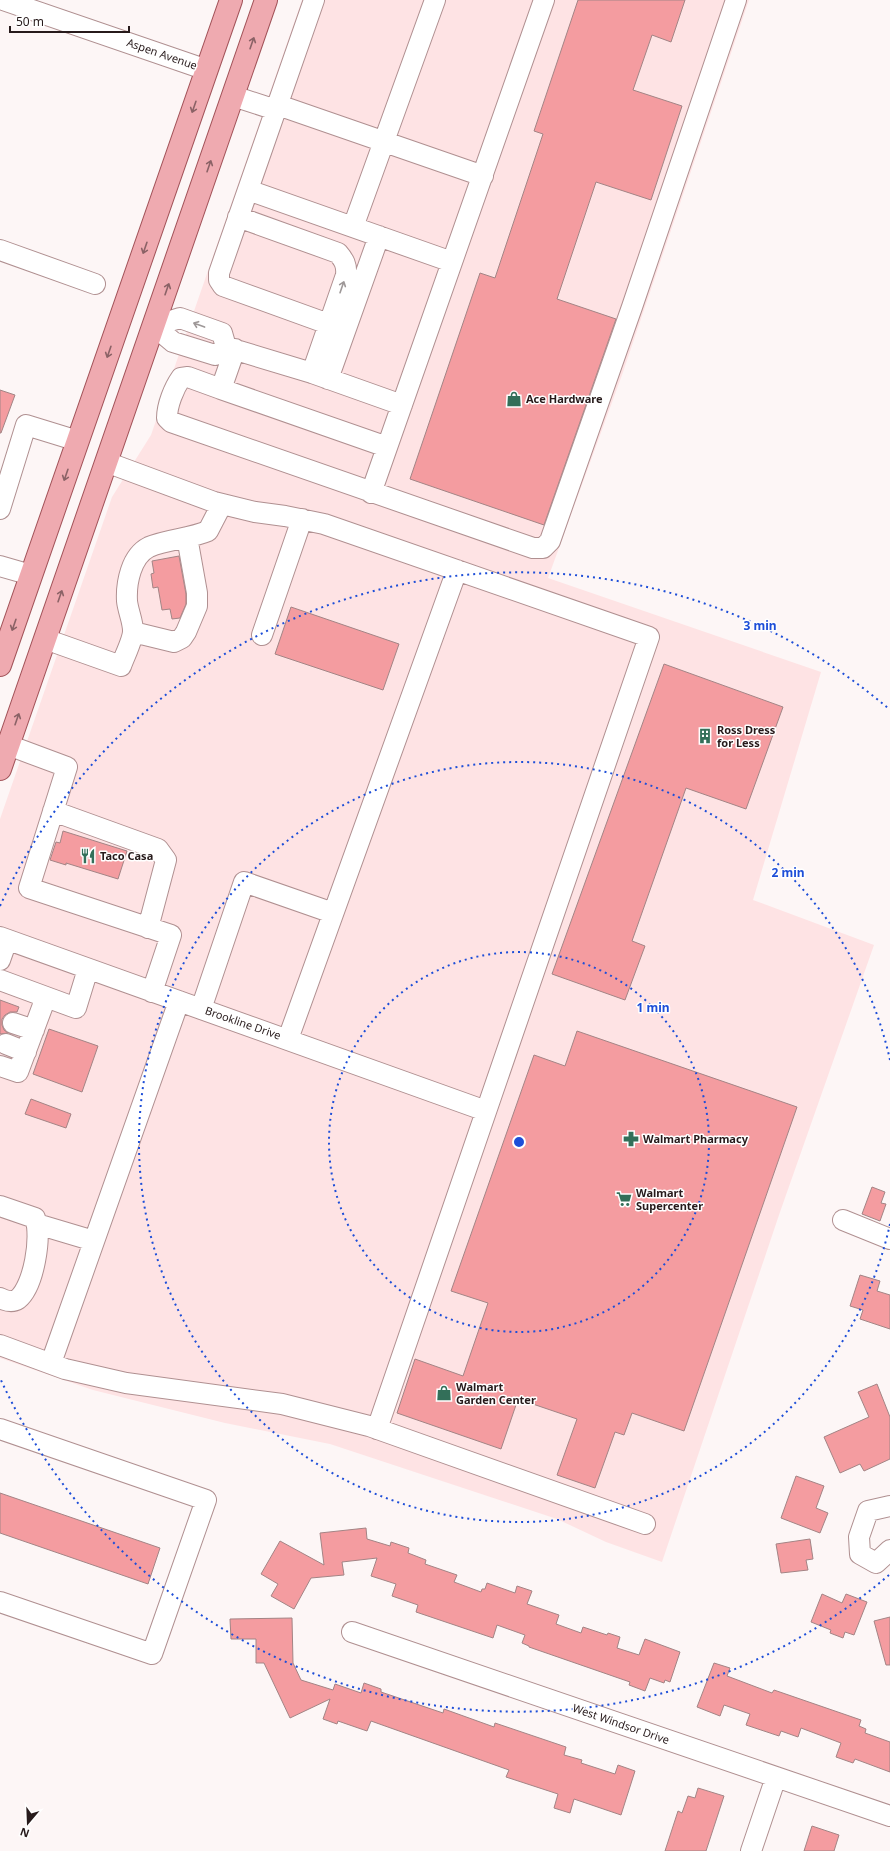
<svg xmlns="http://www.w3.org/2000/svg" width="890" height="1851" font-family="'Noto Sans',sans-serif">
<rect width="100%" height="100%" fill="#fdf6f6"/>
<path fill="#fee3e4" d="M302 0H749L622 375 548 578 821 672 753 900 874 945 780 1212 662 1562 606 1542 557 1519 330 1444 225 1423 93 1390 0 1358V819L112 497 151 435Z"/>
<path fill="#f49ca0" stroke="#a38485" d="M578 0H685L671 42 652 35 633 90 682 106 651 200 596 182 557 299 616 319 544 525 410 479 480 273 495 278 543 134 534 131Z
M0 390 15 395 1 433H0Z
M179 556 186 594V604L180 618 172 619 170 609 162 610 158 587 153 588 151 574 154 573 152 561Z
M291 607 399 644 383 690 275 654Z
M664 664 783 707 746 809 686 788 632 941 645 946 625 1000 552 974Z
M63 831 127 851 118 879 66 863V865L50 860 56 842 60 843Z
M0 1000 19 1007 17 1012H10L5 1015 2 1019V1025L4 1030 8 1033 0 1034Z
M49 1029 98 1046 82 1092 33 1074Z
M577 1031 797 1107 684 1431 632 1413 624 1435 615 1432 595 1488 557 1475 577 1419 518 1399 501 1449 397 1413 415 1359 463 1376 488 1303 451 1291 534 1055 565 1066Z
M31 1099 71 1114 66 1128 25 1114Z
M872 1187 885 1192 881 1203 886 1204 880 1221 862 1214Z
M860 1275 880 1281 877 1291 890 1295V1329L860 1319 863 1310 850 1306Z
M877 1384 890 1417V1459L864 1471 860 1464 840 1473 824 1437 869 1417 858 1392Z
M796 1476 824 1486 816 1508 828 1513 820 1533 781 1518Z
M0 1493 160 1548 148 1584 0 1533Z
M366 1528 367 1539 390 1546 391 1542 409 1548 408 1553 426 1560 425 1564 457 1575 454 1582 481 1592 482 1589H485L487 1583 515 1593 517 1586 532 1591 527 1604 559 1615 556 1624 581 1633 583 1627 607 1635 608 1633 620 1637 617 1648 639 1655 645 1639 680 1652 670 1682 665 1680 664 1683 650 1678 645 1691 629 1685 630 1682 529 1647V1646L522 1643 525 1635 497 1625 493 1638 416 1612 418 1605 392 1596 396 1584 371 1576 377 1558 342 1562 344 1575 311 1578 294 1609 271 1596 278 1584 261 1574 280 1541 324 1565 320 1533Z
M810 1539 813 1559 806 1560 808 1570 781 1573 776 1544Z
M822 1594 842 1603 846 1594 867 1602 854 1635 845 1632 843 1638 830 1633 831 1630 811 1622Z
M890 1617V1665H886L874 1621Z
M292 1618 293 1663 301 1680 333 1690 335 1684 361 1693 364 1683 381 1689V1692L443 1713 444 1709 494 1727 495 1723 566 1747 564 1755 582 1760 581 1763 615 1774 618 1765 635 1771 621 1815 574 1799 570 1813 554 1808 558 1794 506 1777 509 1770 371 1721 367 1731 338 1721 337 1724 323 1719 330 1699 290 1718 264 1663H256V1639H231L230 1619Z
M714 1663 730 1668 727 1676 772 1693 774 1690 861 1720 859 1726 866 1729 865 1733 890 1742V1772L855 1759 853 1763 836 1757 841 1743 801 1728 798 1737 781 1731 779 1736 746 1725 750 1714 724 1705 720 1716 697 1707Z
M698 1788 724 1796 706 1851H665L678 1811 682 1813 688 1796 695 1798Z
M812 1826 839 1835 834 1851H804Z"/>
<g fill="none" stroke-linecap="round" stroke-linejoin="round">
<defs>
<path id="minor" d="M3 0 207 70
M314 0 219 273V280L223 286 345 330
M233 96 276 110
M278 105 483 176
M248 190 452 262
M238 217 338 253C344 260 347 265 346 275L312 373
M353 227 435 0
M0 250 95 284
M154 326 180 318 222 333 226 347
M154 326 173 342 215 355 226 347
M226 347 312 373 402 405
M235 349 221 389 188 377 181 378C174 388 167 405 167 418L171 422 533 548H543L550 541 632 307 736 0
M328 379 379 236
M221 389 387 447
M106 462 214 502 255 512 285 516 324 524 649 637 377 1429
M371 493 544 0
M0 509 26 425 78 441
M0 566 31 575
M133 632 174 642 182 638 186 632 197 606V593L187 537
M262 635 302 519
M45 639 121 666C124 657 133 640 133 631 133 621 128 611 127 601 126 583 131 556 149 547 168 539 189 539 208 531L222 504
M8 745 67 767 29 888 171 935 152 992
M53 811 158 849 166 860 148 928
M0 937 486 1111
M0 960 7 940
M0 980 76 1008 88 969
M201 1009 244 882 333 913
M13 1023 34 1030
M288 1039 457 570
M6 1044 26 1052
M0 1066 18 1072 46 997
M0 1206 35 1218C42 1236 34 1286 18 1299 12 1303 6 1301 0 1298
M843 1220 890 1239
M37 1224 94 1241
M0 1345 65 1369 126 1383 282 1404 369 1426 645 1524
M51 1363 179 1001
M0 1429 206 1500 152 1654 0 1602
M890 1506 868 1511 859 1537 860 1554 876 1563 890 1550
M352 1632 890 1816
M751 1851 776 1777"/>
<path id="major" d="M0 665 231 0
M0 769 266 0"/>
</defs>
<use href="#minor" stroke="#b09091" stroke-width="22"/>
<use href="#major" stroke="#a25359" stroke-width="24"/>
<use href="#minor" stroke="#fff" stroke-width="20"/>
<use href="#major" stroke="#efaab0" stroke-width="22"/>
</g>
<defs><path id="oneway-shaft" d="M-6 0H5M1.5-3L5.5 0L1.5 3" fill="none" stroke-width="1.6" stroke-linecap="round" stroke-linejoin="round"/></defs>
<g stroke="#8b6266">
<use href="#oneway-shaft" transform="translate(252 43) rotate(-71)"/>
<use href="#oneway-shaft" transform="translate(194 107) rotate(109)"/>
<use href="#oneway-shaft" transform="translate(209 166) rotate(-71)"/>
<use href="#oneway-shaft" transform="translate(145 248) rotate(109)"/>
<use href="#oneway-shaft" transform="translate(167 289) rotate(-71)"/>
<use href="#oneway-shaft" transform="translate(109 352) rotate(109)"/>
<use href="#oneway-shaft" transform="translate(66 475) rotate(109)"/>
<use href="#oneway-shaft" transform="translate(60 596) rotate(-71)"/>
<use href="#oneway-shaft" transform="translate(14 625) rotate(109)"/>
<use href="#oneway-shaft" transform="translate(17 719) rotate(-71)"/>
</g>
<g stroke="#9e9898">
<use href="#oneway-shaft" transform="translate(342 287) rotate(-71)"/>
<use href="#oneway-shaft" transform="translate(199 325) rotate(-160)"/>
</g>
<g fill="none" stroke="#1d4ed8" stroke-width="2" stroke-dasharray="2 4">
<circle cx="519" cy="1142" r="190"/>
<path d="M890 1224A380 380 0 1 1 890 1060"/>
<path d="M889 1575A570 570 0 0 1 0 1378M0 906A570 570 0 0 1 889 709"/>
</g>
<defs>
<symbol id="shop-bare" viewBox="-9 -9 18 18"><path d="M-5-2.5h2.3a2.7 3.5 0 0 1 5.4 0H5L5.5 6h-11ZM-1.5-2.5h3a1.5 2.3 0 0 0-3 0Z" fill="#336f59" stroke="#fff" stroke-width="2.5" paint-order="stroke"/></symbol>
<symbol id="building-bare" viewBox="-9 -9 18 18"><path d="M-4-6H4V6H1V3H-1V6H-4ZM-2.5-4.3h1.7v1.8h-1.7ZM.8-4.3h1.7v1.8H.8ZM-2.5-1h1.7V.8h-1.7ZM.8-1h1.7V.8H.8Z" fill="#336f59" stroke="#fff" stroke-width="2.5" paint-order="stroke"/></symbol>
<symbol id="restaurant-bare" viewBox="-9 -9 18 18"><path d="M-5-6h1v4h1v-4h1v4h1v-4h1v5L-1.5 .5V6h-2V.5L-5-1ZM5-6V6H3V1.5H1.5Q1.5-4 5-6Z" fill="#336f59" stroke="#fff" stroke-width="2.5" paint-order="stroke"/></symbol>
<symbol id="pharmacy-bare" viewBox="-9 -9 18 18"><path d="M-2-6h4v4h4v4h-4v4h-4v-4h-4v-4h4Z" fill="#336f59" stroke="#fff" stroke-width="2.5" paint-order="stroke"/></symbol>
<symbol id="supermarket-bare" viewBox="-9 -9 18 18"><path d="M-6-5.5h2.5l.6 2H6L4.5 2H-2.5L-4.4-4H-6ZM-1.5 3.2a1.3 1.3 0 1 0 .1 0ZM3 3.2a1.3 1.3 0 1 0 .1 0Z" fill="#336f59" stroke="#fff" stroke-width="2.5" paint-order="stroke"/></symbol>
</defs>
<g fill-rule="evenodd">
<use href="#shop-bare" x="503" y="388" width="22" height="22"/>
<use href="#building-bare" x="694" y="725" width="22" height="22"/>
<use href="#restaurant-bare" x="77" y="845" width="22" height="22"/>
<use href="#pharmacy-bare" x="620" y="1128" width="22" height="22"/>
<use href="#supermarket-bare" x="613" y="1188" width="22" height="22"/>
<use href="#shop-bare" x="433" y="1382" width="22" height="22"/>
</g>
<g text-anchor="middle" stroke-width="3" stroke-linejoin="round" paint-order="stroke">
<g font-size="11" fill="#271a1b" stroke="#fff">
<text transform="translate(162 54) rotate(19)" y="4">Aspen Avenue</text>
<text transform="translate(243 1023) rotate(19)" y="4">Brookline Drive</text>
<text transform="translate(621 1724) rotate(19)" y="4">West Windsor Drive</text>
</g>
<g font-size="11" font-weight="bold" fill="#271a1b" stroke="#fff" text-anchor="start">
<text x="526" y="403">Ace Hardware</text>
<text x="717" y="734">Ross Dress<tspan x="717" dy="13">for Less</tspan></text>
<text x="100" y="860">Taco Casa</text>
<text x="643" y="1143">Walmart Pharmacy</text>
<text x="636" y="1197">Walmart<tspan x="636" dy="13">Supercenter</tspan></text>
<text x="456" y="1391">Walmart<tspan x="456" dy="13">Garden Center</tspan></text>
</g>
</g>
<circle cx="519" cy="1142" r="6" fill="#1d4ed8" stroke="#fff" stroke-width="2"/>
<g font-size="12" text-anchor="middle" font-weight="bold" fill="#1d4ed8" stroke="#fff" stroke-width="3" stroke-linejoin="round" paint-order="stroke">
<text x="760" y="630">3 min</text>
<text x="788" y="877">2 min</text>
<text x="653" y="1012">1 min</text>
</g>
<g transform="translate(28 1823) rotate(199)" stroke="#ffffff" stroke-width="3" paint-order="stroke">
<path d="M0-3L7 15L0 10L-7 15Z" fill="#271a1b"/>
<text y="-6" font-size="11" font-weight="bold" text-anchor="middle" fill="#271a1b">N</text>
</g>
<path d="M10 26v6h119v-6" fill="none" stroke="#271a1b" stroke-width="2"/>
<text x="16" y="26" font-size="12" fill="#271a1b" stroke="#ffffff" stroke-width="3" paint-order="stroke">50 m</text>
</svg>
